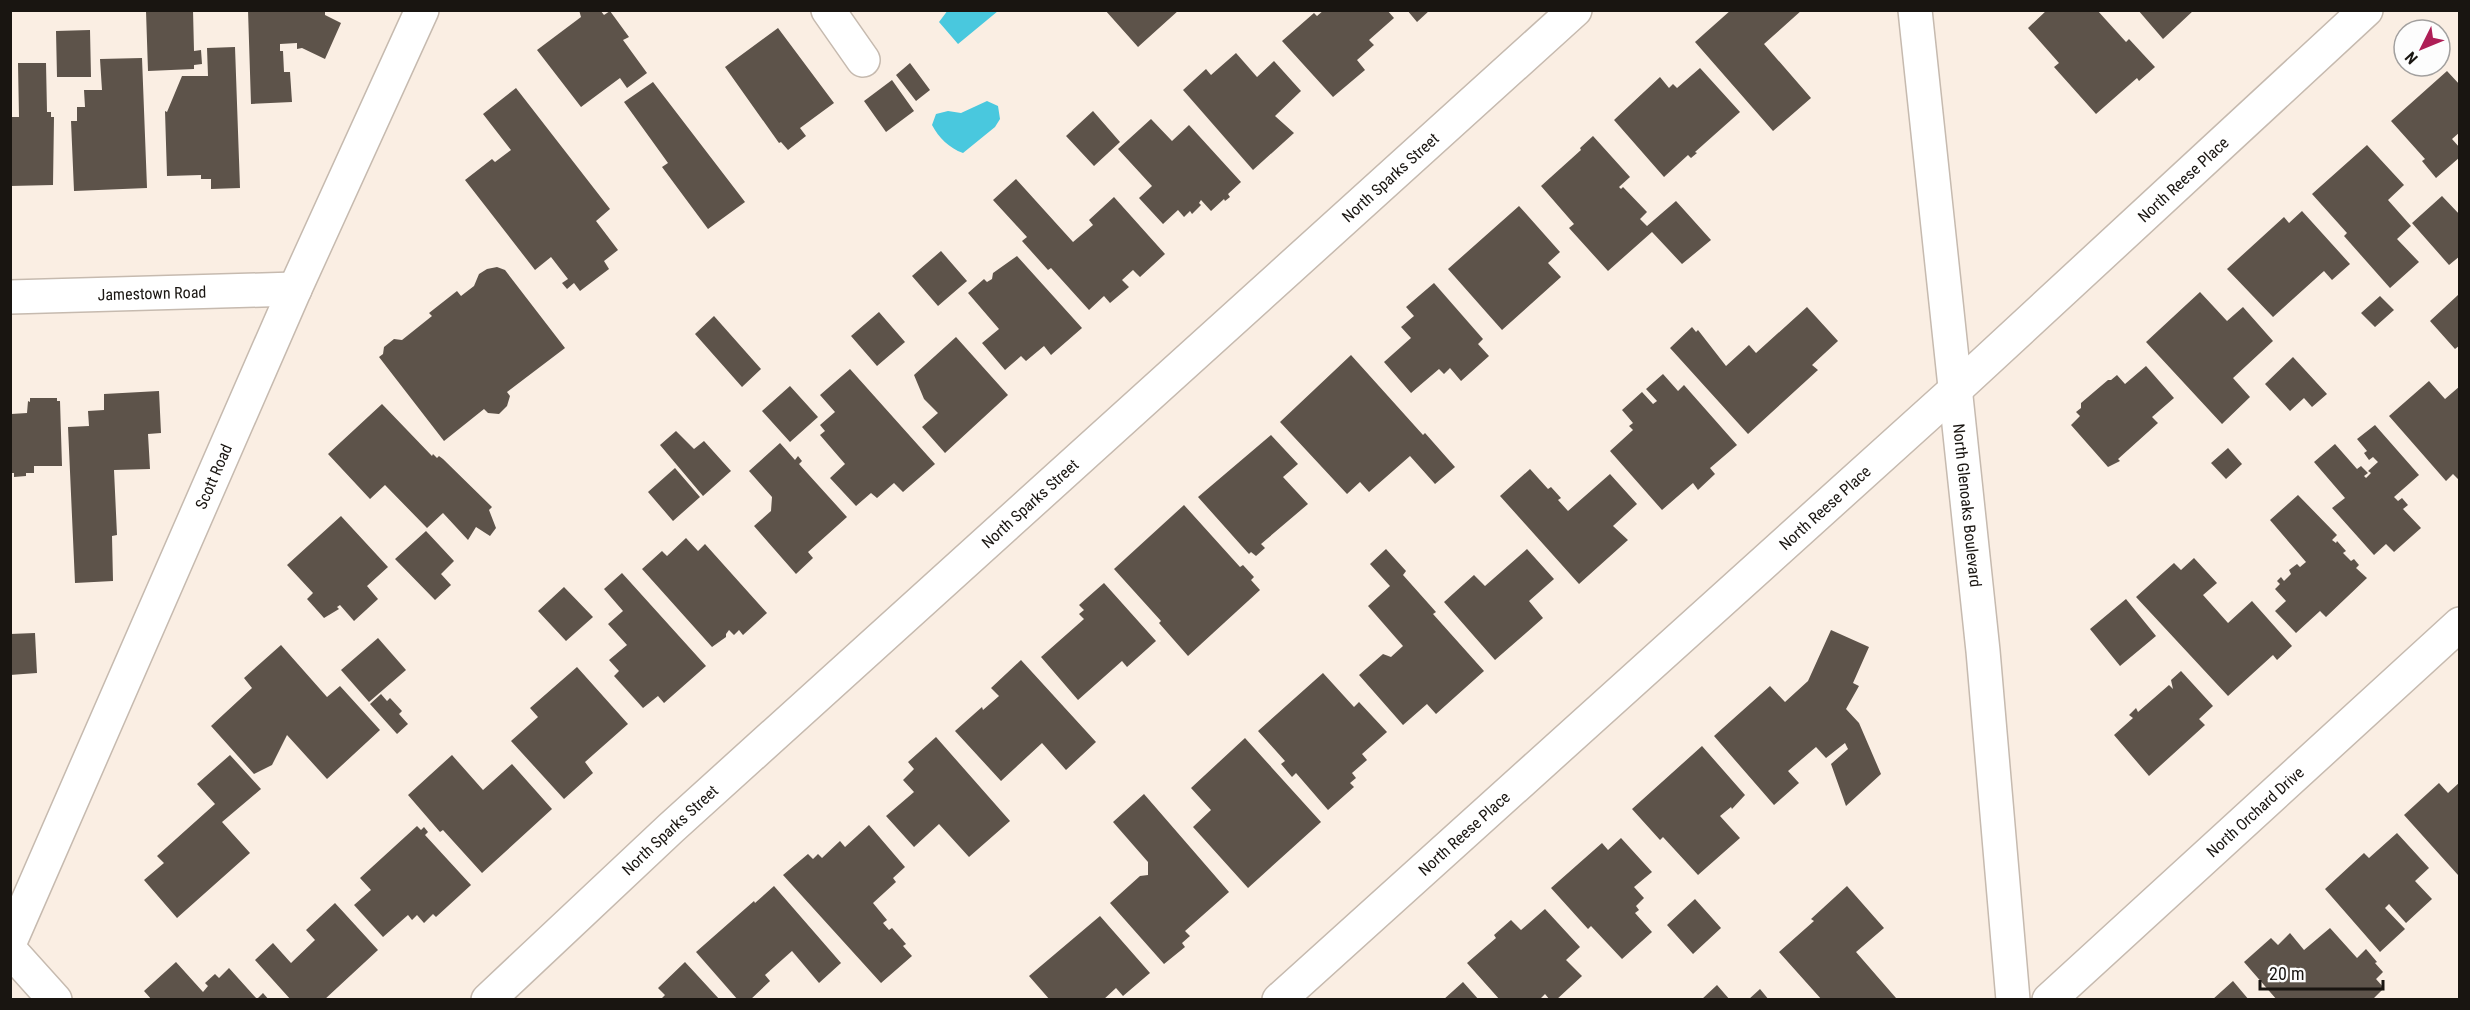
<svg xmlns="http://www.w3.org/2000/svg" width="2470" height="1010" font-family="'Roboto Condensed',sans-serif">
<rect width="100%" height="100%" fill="#faeee3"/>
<path fill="#49c8de" d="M948 10H998V11L958 44 939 22Z
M987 101 998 106 1000 119 995 127 963 153C949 148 939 138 932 125L936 114 948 111 961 113Z"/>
<path fill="#5d534a" d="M193 10 194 51 201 50 202 64 194 65V69L148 71 146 11Z
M248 10H325V15L341 23 325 59 302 48 297 49V43L280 44V51H283L284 72H290L292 102 251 104Z
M579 10H600L604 15 610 11 629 37 623 40 647 73 627 88 620 78 581 107 537 50 581 17Z
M1105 10H1179L1138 47Z
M1324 10H1387L1394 18 1369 40 1374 45 1357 60 1365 70 1333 97 1282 41 1314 13 1317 16Z
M1407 10H1430L1417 22Z
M1731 10H1802L1764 44 1811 98 1773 131 1695 42Z
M2047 10H2097L2126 42 2129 39 2155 67 2139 81 2137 78 2096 114 2054 67 2059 63 2028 28Z
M2138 10H2194L2163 39Z
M778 28 834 103 800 128 806 136 788 150 781 142 779 143 725 67Z
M90 30 91 77H57L56 31Z
M235 47 240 188 211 189V179H201V175L167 176 165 111 167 112 182 76H208L207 48Z
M1236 53 1257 77 1274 61 1301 91 1275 116 1294 133 1253 170 1183 90 1206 69 1211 75Z
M142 58 147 188 74 191 71 121H77V107H85L84 90H102L100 59Z
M18 63H46L47 112H51V117H54L53 185 10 186V117H19Z
M910 63 930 90 916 101 896 75Z
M1700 68 1740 112 1695 152 1697 153 1691 158 1688 155 1664 177 1614 120 1660 77 1669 88 1673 84 1677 88Z
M2447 71 2460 85V132L2452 139 2460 148V157L2436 178 2422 161 2425 159 2391 121Z
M892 80 914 111 886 132 864 101Z
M653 82 745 202 708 229 662 167 668 163 624 102Z
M516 88 610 209 596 221 618 250 604 261 609 269 580 291 574 283 567 289 562 283 568 279 551 257 535 270 465 180 492 159 495 162 511 150 483 114Z
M1093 111 1120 142 1094 166 1066 136Z
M1151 119 1172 141 1189 125 1241 182 1228 194 1230 197 1225 201 1224 199 1211 211 1201 200 1199 203 1201 205 1192 214 1190 211 1184 217 1178 210 1163 224 1139 198 1152 186 1118 149Z
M1593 136 1630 177 1619 187 1621 189 1623 187 1647 212 1640 219 1647 226 1676 201 1711 240 1682 264 1652 232 1608 271 1569 228 1574 224 1541 186 1581 150 1580 148Z
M2367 145 2404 185 2388 200 2411 226 2397 239 2419 262 2390 288 2344 236 2347 233 2312 194Z
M1016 179 1073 242 1093 225 1089 220 1114 197 1165 254 1140 277 1133 270 1122 280 1129 287 1110 303 1104 296 1089 310 1051 268 1048 270 1022 241 1027 237 993 200Z
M2442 196 2460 215V256L2449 265 2412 223Z
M1519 206 1560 252 1548 263 1561 277 1502 330 1448 269Z
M2302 211 2350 264 2332 280 2324 271 2273 317 2227 269 2284 217 2289 223Z
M941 251 967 281 938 306 912 276Z
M1017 256 1082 328 1051 355 1044 346 1026 361 1021 356 1005 370 982 343 999 329 968 293 984 279 987 282 992 279 993 273Z
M497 267 505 270 565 348 507 392 510 396 507 406 499 414 488 413 484 409 444 441 379 357 383 354 384 347 394 339 402 340 432 316 429 313 457 291 461 296 474 286 479 274 487 269Z
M1434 283 1483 339 1478 344 1489 356 1461 381 1450 368 1444 374 1439 369 1411 393 1384 362 1411 338 1401 327 1414 316 1406 307Z
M2200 292 2227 321 2243 307 2273 341 2233 378 2250 397 2222 424 2146 342Z
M2458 295 2460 345 2455 349 2430 321Z
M2380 296 2394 310 2375 327 2361 313Z
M1807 307 1838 341 1812 365 1818 370 1748 434 1670 348 1692 327 1696 332 1698 330 1726 366 1749 345 1756 353Z
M879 312 905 342 877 366 851 336Z
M714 316 761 369 742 387 695 334Z
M956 337 1008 395 945 453 922 427 938 413 924 399 914 375Z
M1351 355 1423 435 1425 433 1455 467 1435 484 1410 456 1369 492 1360 482 1347 494 1280 422Z
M2293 357 2327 394 2312 407 2304 398 2290 411 2265 384Z
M2146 366 2174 398 2152 417 2158 423 2118 459 2120 461 2108 467 2071 425 2080 416 2076 412 2081 408V403L2108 380H2111L2117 375 2125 384Z
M850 369 935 464 903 492 894 483 877 498 871 493 856 506 830 478 845 464 820 435 825 431 820 425 835 412 820 395Z
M1663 374 1678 391 1684 385 1737 445 1710 468 1715 474 1698 490 1693 483 1662 510 1610 451 1633 430 1629 426 1633 423 1622 410 1642 392 1653 404 1657 401 1646 389Z
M2429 381 2445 399 2460 386V481L2453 474 2446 481 2389 416Z
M790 386 818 417 790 442 762 411Z
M159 391 161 433 148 434 150 469 114 470 117 535 112 536 113 581 75 583 68 427 89 426 88 411 104 410V394Z
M30 398H57V401H60L62 466H34V473H26V476L14 477V473H10L11 414 27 413 28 401 30 402Z
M382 404 432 456 433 454 437 458 439 456 443 459 492 507 489 510 496 528 490 536 476 527 468 540 443 513 427 528 385 485 370 499 328 454Z
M2375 425 2419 475 2394 497 2398 501 2402 498 2408 505 2403 509 2421 528 2394 552 2386 544 2374 555 2332 508 2345 498 2314 462 2335 444 2357 469 2361 466 2368 473 2364 476 2366 478 2371 473 2368 471 2378 462 2373 457 2369 460 2364 453 2367 451 2357 439Z
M676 431 694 449 704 441 731 471 703 496 660 445Z
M1271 435 1298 464 1283 477 1308 504 1261 544 1265 548 1256 556 1251 552 1249 554 1198 497Z
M780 443 795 460 798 456 802 461 799 464 847 517 808 552 813 558 796 574 754 526 771 511 772 497 749 471Z
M2228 448 2242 464 2226 479 2211 463Z
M675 468 700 497 673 521 648 492Z
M1530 469 1548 489 1551 487 1561 498 1558 500 1568 511 1610 474 1637 504 1613 526 1628 540 1579 584 1500 496Z
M2298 495 2337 535 2332 540 2336 543 2337 541 2346 551 2343 553 2351 561 2354 559 2359 565 2356 568 2367 578 2326 617 2320 611 2296 633 2275 611 2286 601 2275 589 2280 584 2277 581 2281 577 2284 581 2291 574 2289 570 2297 564 2300 567 2306 562 2270 520Z
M1184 505 1240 567 1243 565 1254 577 1251 580 1260 590 1188 656 1159 623 1161 621 1114 569Z
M341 516 388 567 367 586 378 599 354 621 340 605 337 607 339 609 324 618 307 599 313 593 287 565Z
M426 531 454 561 441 574 451 585 435 600 395 559Z
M686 538 698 551 705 544 767 613 743 635 739 630 734 635 729 630 726 634V637L712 647 642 569 662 551 667 556Z
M1386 549 1406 571 1403 575 1436 612 1433 614 1484 671 1436 714 1427 704 1403 725 1359 675 1383 654 1391 657 1403 646 1368 606 1390 586 1370 564Z
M1527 549 1554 579 1529 601 1543 618 1495 660 1444 602 1474 575 1485 586Z
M2194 558 2217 583 2203 595 2228 623 2252 601 2292 646 2277 660 2273 655 2228 696 2136 597 2174 563 2181 570Z
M622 573 706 666 664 703 658 696 643 708 614 676 619 671 609 660 627 645 608 624 623 611 604 589Z
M1104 583 1156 641 1127 667 1122 661 1078 700 1041 657 1084 619 1079 614 1084 610 1079 605Z
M564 587 593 617 566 641 538 611Z
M2126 599 2156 636 2120 666 2090 629Z
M1831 630 1869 647 1853 683 1859 686 1846 709 1859 723 1881 774 1846 806 1831 764 1848 749 1845 743 1826 758 1816 747 1788 771 1799 783 1774 805 1714 736 1770 686 1785 702 1808 681Z
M35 633 37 673 10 675V634Z
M378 638 406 670 369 702 341 670Z
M281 645 327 697 340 686 380 730 327 779 287 735 272 765 254 774 211 726 252 688 244 678Z
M1021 660 1096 742 1066 770 1042 743 1001 781 955 731 982 707 983 710 999 696 991 688Z
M577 667 628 724 585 762 593 773 564 799 511 741 538 717 530 708Z
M2181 671 2213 706 2199 719 2205 725 2149 776 2114 735 2133 718 2129 715 2136 708 2138 712 2169 685 2173 689 2171 680Z
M1323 673 1354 707 1359 702 1387 732 1362 754 1367 760 1352 773 1356 778 1350 783 1354 787 1328 810 1296 773 1292 777 1281 764 1285 761 1258 731Z
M381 694 387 701 390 698 402 711 399 714 408 724 397 734 370 704Z
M936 737 1010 821 969 857 939 824 914 847 886 816 914 792 903 780 914 769 908 762Z
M1245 738 1321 822 1248 888 1193 827 1211 810 1191 788Z
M1702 746 1745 795 1732 809 1731 807 1720 816 1740 838 1698 875 1663 837 1660 840 1632 809Z
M230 755 261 789 222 822 250 853 177 918 144 880 164 863 157 856 215 804 197 784Z
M452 755 483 790 512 764 552 809 482 873 443 830 440 832 408 795Z
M2460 782V873L2458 875 2404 815 2439 783 2448 793Z
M1144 794 1229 892 1185 931 1190 936 1182 943 1185 947 1164 964 1110 903 1140 876 1148 875V862L1113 822Z
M869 825 905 867 893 878 896 882 873 903 887 920 883 923 889 930 892 928 906 944 903 946 912 956 881 983 783 875 808 854 813 859 818 854 822 858 840 841 845 847Z
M417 826 421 830 424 827 428 832 425 835 471 885 436 917 433 914 424 923 417 915 412 920 408 915 383 937 354 905 371 890 360 878Z
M2397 833 2429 868 2415 881 2432 899 2406 923 2389 904 2385 908 2405 929 2380 952 2325 889 2364 853 2369 858Z
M1621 838 1652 872 1634 887 1644 898 1636 906 1639 910 1635 913 1652 932 1622 959 1591 926 1588 929 1551 888 1602 843 1608 850Z
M774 886 841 963 819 983 792 951 765 975 770 981 750 1000H738L696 952 754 901 755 903Z
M1847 886 1884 928 1856 952 1896 998 1894 1000H1822L1779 952 1814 921 1811 919Z
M1695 899 1721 928 1693 954 1667 925Z
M335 903 378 950 324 1000H291L255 960 273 943 291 963 315 940 306 930Z
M1545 909 1580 947 1566 960 1582 976 1556 1000H1550L1545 994 1539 1000H1500L1467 963 1496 938 1494 935 1511 920 1521 930Z
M1100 916 1150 973 1123 996 1116 988 1103 1000H1050L1029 976Z
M2330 928 2357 958 2366 949 2377 962 2375 963 2383 972 2376 979 2384 988 2372 1000H2277L2244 962 2271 938 2278 945 2290 933 2304 950Z
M176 962 203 992 208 986 205 983 215 974 219 978 229 968 257 999 263 993 269 1000H152L144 991Z
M685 962 720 1000H660L665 995 658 988Z
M2233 981 2249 1000H2212Z
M1463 982 1479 1000H1443Z
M1717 985 1730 1000H1701Z
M1760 989 1769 1000H1748Z"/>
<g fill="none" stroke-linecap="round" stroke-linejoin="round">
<defs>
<g id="minor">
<path d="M828 10 863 60"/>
<path id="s1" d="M10 297 295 289"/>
<path id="s2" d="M10 942 295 289 422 10"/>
<path d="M10 950 55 1000"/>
<path id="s3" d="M488 1000 671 828 1575 10"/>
<path id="s4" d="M1279 1000 1955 390 2366 10"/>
<path id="s5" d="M2049 1000 2460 624"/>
</g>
<g id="major">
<path id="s6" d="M1915 10 1983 651 2013 1000"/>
</g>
</defs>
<use href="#minor" stroke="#c6baaf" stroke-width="36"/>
<use href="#major" stroke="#c6baaf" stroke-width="36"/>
<use href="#minor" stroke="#fff" stroke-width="33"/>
<use href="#major" stroke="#fff" stroke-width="33"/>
</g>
<g text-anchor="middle" stroke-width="6" stroke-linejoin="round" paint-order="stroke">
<g font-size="16" fill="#191511" stroke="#fdfdfd">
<text dy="6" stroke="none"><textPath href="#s3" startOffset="1221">North Sparks Street</textPath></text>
<text dy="6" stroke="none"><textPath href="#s4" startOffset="1221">North Reese Place</textPath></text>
<text dy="6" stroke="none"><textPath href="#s1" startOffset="142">Jamestown Road</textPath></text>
<text dy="6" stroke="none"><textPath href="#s2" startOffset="508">Scott Road</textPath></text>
<text dy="6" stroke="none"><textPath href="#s3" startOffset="735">North Sparks Street</textPath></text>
<text dy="6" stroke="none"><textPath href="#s6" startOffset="498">North Glenoaks Boulevard</textPath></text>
<text dy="6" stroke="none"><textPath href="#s4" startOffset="735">North Reese Place</textPath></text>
<text dy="6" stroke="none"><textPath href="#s5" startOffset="279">North Orchard Drive</textPath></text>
<text dy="6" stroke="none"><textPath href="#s3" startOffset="249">North Sparks Street</textPath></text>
<text dy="6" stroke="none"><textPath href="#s4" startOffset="249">North Reese Place</textPath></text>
</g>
</g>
<rect width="2470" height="1010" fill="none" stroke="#191511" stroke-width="24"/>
<g transform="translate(2422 48) rotate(227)"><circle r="28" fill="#fdfdfd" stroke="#a2a09f" stroke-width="1.5"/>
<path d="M0-4.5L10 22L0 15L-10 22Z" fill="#ae1e56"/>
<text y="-9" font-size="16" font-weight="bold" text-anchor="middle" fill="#191511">N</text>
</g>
<path d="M2260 980v9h123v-9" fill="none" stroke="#191511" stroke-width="3"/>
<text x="2269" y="980" font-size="18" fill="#191511" stroke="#fdfdfd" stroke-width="4.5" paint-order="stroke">20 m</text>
</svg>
